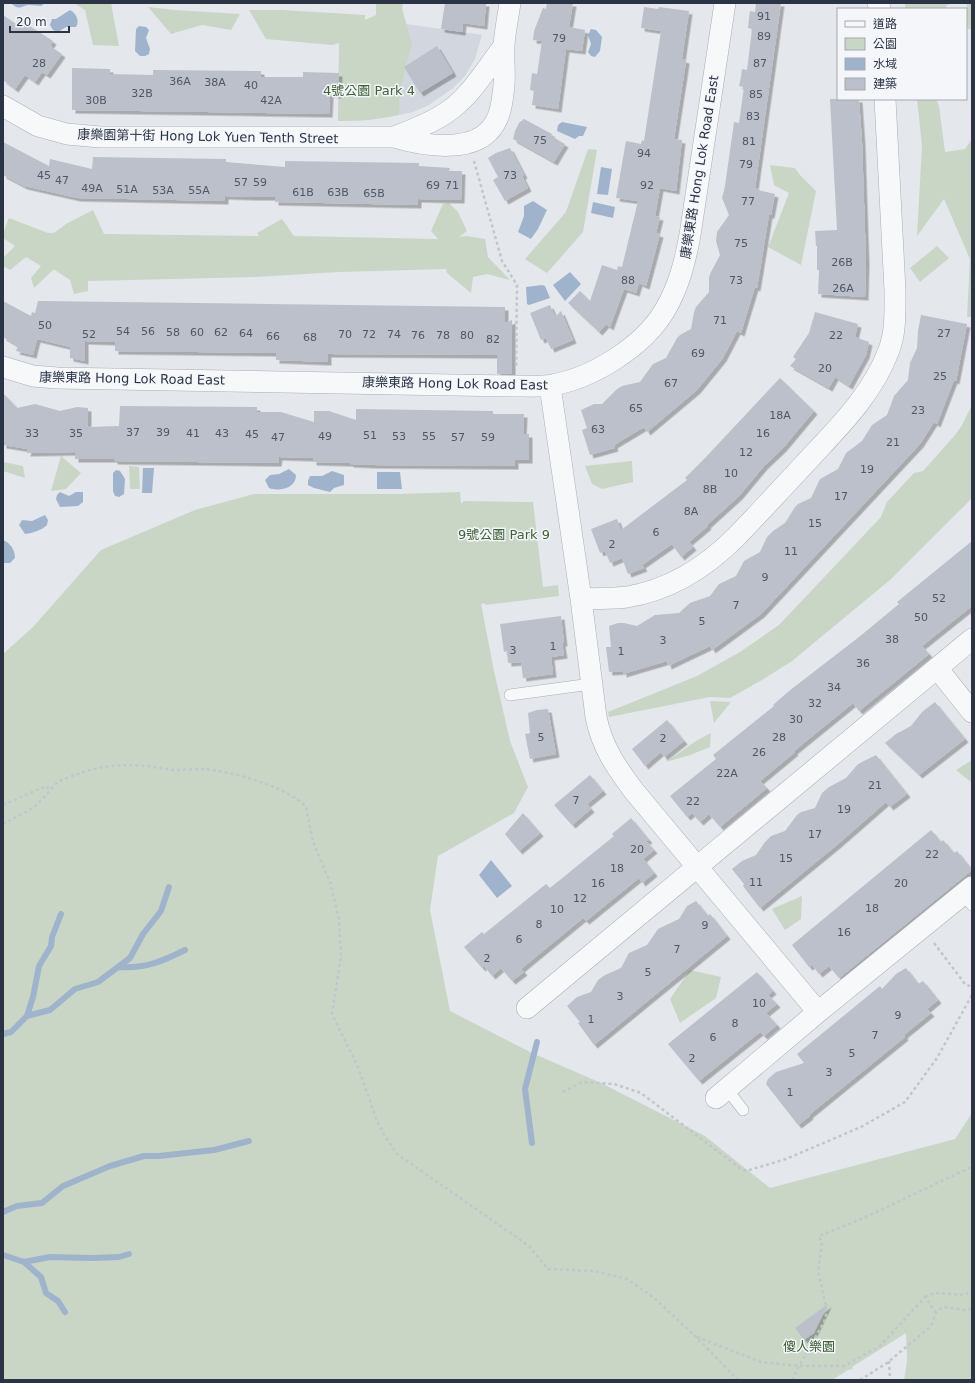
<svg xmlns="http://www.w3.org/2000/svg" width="975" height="1383" font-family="'DejaVu Sans','Noto Sans TC',sans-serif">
<defs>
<filter id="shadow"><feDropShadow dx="3.5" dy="3.5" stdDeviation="0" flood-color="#0004"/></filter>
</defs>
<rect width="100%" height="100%" fill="#e4e7ec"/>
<path fill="#d2d6de" d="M400 23 482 35 475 59 465 76 453 88 429 105 413 112 399 115Z"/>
<path fill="#c9d6c5" d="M74 3H111L119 46 93 45 85 10Z
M376 3H403L402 9 412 43 400 90 399 115C376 120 362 121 338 121L339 43 332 45 266 39 249 10H282L365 15V20L376 15Z
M905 3H951L946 6 947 9H905Z
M967 3H972V30L966 28Z
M148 7 174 10 240 14 231 30 202 25 171 34Z
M917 99H936L939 106 945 152 965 149 972 139V317H967L970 259 944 199 917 236 922 146Z
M588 149 597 150 583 232 547 273 525 259 566 212Z
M770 165 795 168 800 175 816 191 801 265 768 247 789 193 774 185Z
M449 203 458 212 467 231 459 237 467 236 485 239 488 257 510 280 487 274 473 277 471 293 447 273 446 269 338 272 255 277 88 281V291L74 294 70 280 55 270H53L34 288 31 278 41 266 26 257 10 270 3 266V258L15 246 3 238V234L9 218 48 233H54L66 224 93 210 104 234 259 236 257 233 282 219 294 236 438 239 431 231 443 204Z
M937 246 949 258 920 282 910 268Z
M972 405V498L890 580 792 661 762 680 730 698 710 697 609 717 608 712 697 676 740 652 779 625 881 517 887 502 914 473 923 471 955 435 962 425Z
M61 456 81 473 66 489 51 491Z
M632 461 633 482 602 489 592 484 585 466Z
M3 462 23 466 25 478 3 471Z
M129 466 139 467 140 489H130Z
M460 492 461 503H463V501L533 502 543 587 558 585 559 596 485 605V603L481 604 494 671 510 741 528 787 514 813 438 856 430 910 450 1011 532 1053 601 1083 705 1136 770 1188 955 1139 972 1113V1380H904L907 1361 906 1333 852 1367 853 1369 848 1370 832 1380H3V654L33 627 101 550 195 510 254 494H401Z
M710 701 731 702 714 723Z
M711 733 710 747 690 755 666 762 696 741Z
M972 760V781L971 782 956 770Z
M802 896 801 919 785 930 772 909Z
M690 970 721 977 716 998 680 1023 670 999Z"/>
<path fill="#9fb4cc" d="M11 3H45L41 6C38 6 34 5 30 5 21 5 20 12 11 3Z
M70 10C76 13 80 21 76 27H66L58 32 53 30 50 25 52 19H56Z
M139 26 146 27 149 30 146 38 150 49 149 54 145 56H140L135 51 136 29Z
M591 29 596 30 602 37 600 51 595 57 591 56 588 52 591 44 588 35Z
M562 122 587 127 583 136H579L575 139 557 131 558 125Z
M601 167 612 169 608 195 597 194Z
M533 201 547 210 538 229 531 239 518 232 524 216V206Z
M593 202 615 207 613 218 591 213Z
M570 272 581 284 565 301 553 285Z
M542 285 545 286 550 298 529 305 527 304 526 287Z
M143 468H154L152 493H142Z
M289 469 296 475C296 488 280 492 269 488L265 480 270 475 279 474Z
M116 470 120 471 125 479 124 494 119 497 115 496 113 491V473Z
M332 471 344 475V485L334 488 330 492 314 488 308 485V481L310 476H322Z
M377 472H400L402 489H377Z
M60 492 69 496 76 492H83V502L78 506 60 507 56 499 57 495Z
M45 515 48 520 47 525C42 530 33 533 25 534L19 525 22 520 32 521Z
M3 540C10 543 15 549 15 558L10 563H3Z
M491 860 512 886 497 898 479 875Z"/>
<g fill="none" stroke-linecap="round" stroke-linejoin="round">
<path stroke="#9fb4cc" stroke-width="6" d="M119 967C145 969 163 961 185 950
M27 1016 33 997 39 966 51 946 52 937 61 914
M3 1034 11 1032 27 1016 50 1010 75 989 98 982 130 958 143 934 161 911 169 887
M532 1143 525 1089 537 1042
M3 1212 17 1206 42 1203 63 1186 110 1166 144 1156H159L214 1150 249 1141
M3 1255 24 1262 50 1257 92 1258 119 1257 129 1254
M24 1262 41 1277 46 1293 58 1301 65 1312"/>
</g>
<path fill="#bbc0ca" filter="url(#shadow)" d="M445 3H486L484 26 463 23 462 32 441 29Z
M547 3H573L569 27 585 30 582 51 566 49 558 109 532 105 534 91 530 90 532 73 537 74 542 41 533 40 534 31 543 8 546 9Z
M756 3H781L755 188 758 189V190L775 194 771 215H769L757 288 755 287 741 333 737 331 723 358 697 390 647 432 644 427 614 445 615 448 590 455 582 430 587 428 581 410 594 404H602L617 389 622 386 640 382 653 364 666 358 677 338 680 335 691 329 694 312 696 307 709 292V277L711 272 720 255 716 241 717 232 729 215 722 198 725 186 734 122 739 123 744 87 739 86 741 77 742 69 747 70 752 29 748 28 749 19 750 11 755 12Z
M644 7 658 9 659 7 689 11 682 59 686 60 685 68 674 139 682 140 676 191 660 188 655 216 660 217 656 233 660 234 646 286 639 283 636 293 624 289 610 327 606 324 599 332 568 303 580 291 590 301 602 265 617 270 618 266 622 267 638 201 616 198 626 141 641 144 642 140 644 141 661 31 641 28Z
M3 15 16 24 19 19 53 41 50 46 62 54 47 75 42 72 35 82 25 75 15 89 3 80Z
M437 46 453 73 420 93 404 67Z
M72 68 110 69V74L153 75V70L261 71V77H303V72L339 73 338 95 330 94 329 114 72 110Z
M830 99H859L862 142 866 262 865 297 818 294 819 270H817V246H816L815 231 837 230Z
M524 119 552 134 551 136 565 144 554 162 513 139 515 131 519 123Z
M3 142 49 166 50 159 92 169 93 157 226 159V162L285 167V161L419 163V166L450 168 449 171H462L461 200 418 199V205L275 202V197H251L225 196V201L77 198 24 186 3 175Z
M510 148 524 175 522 176 528 188 505 201 493 180 498 177 488 158 496 153Z
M3 301 31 316 32 312 35 313 38 301 505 307V323L512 320V374H497V355L328 354V362L276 360V353L115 351V342L85 341V361L70 358V347L37 339 33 355 16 351 18 346 3 337Z
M550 305 555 317 561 311 573 340 551 349 546 338 541 340 530 313Z
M815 312 858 324 855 337 869 342 866 355 849 386 835 377 829 388 790 366 796 359 793 357 809 333Z
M921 315 967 324 956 381 954 380 937 424 934 422 920 444 761 614 712 650 710 646 668 666 667 661 623 674V671L609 672 606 647H611L609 626 618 623H624L637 626 655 615 679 613 690 603 710 596 719 584 736 576 744 561 760 552 767 537 773 531 785 523 795 507 798 504 811 498 820 479 838 469 846 453 862 441 872 425 887 415 894 396 908 380 910 363 917 348 918 331Z
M780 378 814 411 783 448 764 466 739 496 707 525 708 526 689 542 693 547 681 557 672 544 642 565 644 568 628 574 622 558 610 563 605 551 600 553 591 529 617 519 621 530 687 480 685 478 706 457Z
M3 393 17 408 35 404 60 411 77 407 88 408V427L119 426 120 406 257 407V412H281L314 422V411H329L356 420V409L493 411V414H524L523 434H529V460H515V466L374 465 350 464V463L313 462V458L279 457 278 463 114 461V459H75V452L27 453 28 449 3 445Z
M972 541V606L922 646 929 654 859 711 853 703 794 751 795 752 760 781 767 788 720 827 709 814 700 822 692 813 687 817 670 796 716 759 713 755 774 706 773 705 789 691 859 637 899 604 897 602Z
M561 616 564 643H562L564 655 551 657 553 674 523 678 521 662 508 663 507 651 504 652 500 624Z
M935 702 965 739 919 775 885 743 896 734 911 726 922 712Z
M548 709 556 754 530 759 525 734 530 733 528 713 537 710Z
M667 720 684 741 664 757 661 752 645 766 632 749Z
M876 755 907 794 890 807 886 802 838 844 760 908 743 886 744 884 732 869 742 861 756 855 765 842 771 836 785 831 797 815 801 812 815 808 822 793 829 787 846 778 858 764Z
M590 775 603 791 587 804 591 809 572 825 554 805Z
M523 813 540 833 519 851 505 834Z
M631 818 649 840 646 841 654 850 643 859 654 873 642 883 639 878 586 921 583 918 521 969 524 972 512 981 501 968 492 976 484 966 482 968 464 947 482 932 484 934 546 884 550 888 614 836 612 834Z
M931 830 941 842 943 840 954 853 957 851 972 870 839 978 829 966 819 974 812 965 809 967 792 945Z
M696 901 708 916 710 914 727 936 594 1045 578 1023 580 1022 567 1006 577 997 591 992 598 980 605 975 621 968 629 953 647 945 658 929 679 919 687 906Z
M906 968 918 984 923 981 938 1000 927 1009 931 1013 904 1035 905 1037 809 1115 810 1116 798 1125 766 1084 768 1079 776 1072 804 1063 797 1054 880 986 882 989 896 974Z
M757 972 773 991 768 995 777 1004 766 1013 777 1025 764 1036 760 1032 699 1081 668 1044Z
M828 1304 814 1333 804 1340 795 1328Z"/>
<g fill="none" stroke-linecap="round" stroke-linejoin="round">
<defs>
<path id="service" d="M510 695 591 684
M963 894 972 905
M727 1089 743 1110"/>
<path id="minor" d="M878 3 880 9
M3 106 38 126 67 134 100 137H394C424 146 477 155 495 123 500 115 502 103 503 94 506 77 503 61 504 45 505 31 508 17 510 3
M394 137C413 130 434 122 450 110 472 94 487 68 504 46
M3 367 33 376 57 378 515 386C527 386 540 387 552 385 593 378 644 346 665 310 679 286 685 262 690 235L725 3
M550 386 581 599 596 717C602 747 616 767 634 791L818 1012
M581 599C596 598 612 599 627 597 670 590 705 568 736 537 761 511 786 484 811 457 841 425 873 393 889 350 896 332 895 310 895 290L885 99
M937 668 972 712
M527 1008 972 639
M716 1098 818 1012 972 887"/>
</defs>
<use href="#service" stroke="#a9aeb7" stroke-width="12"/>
<use href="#minor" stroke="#a9aeb7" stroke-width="22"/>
<path stroke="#c2c5cb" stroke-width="2.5" stroke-dasharray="3 3" stroke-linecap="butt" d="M474 161 502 261 517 285 516 366
M3 805 46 786 51 791
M3 824C13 818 25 814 35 806 44 799 50 789 58 782 63 779 72 776 78 774 98 766 122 764 144 766 154 766 164 769 174 770 183 770 193 769 202 769 228 770 289 787 306 807L313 842 330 882 339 919 341 956 332 1014 358 1067 377 1121 386 1138 397 1154 529 1246 548 1269 594 1271 627 1279 653 1297 695 1336 738 1380
M934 943 965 984 972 987
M563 1092 582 1082 614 1084 641 1093 741 1169 746 1171 786 1159 861 1127 905 1102 937 1058 972 995
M925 1297 934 1293 965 1295 972 1290
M697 1337 761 1362 799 1366H844L880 1346 925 1297 936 1313
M889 1361 890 1380
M792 1380 799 1366 824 1322 827 1311 818 1271 822 1243 819 1236 866 1217 969 1168 972 1164
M860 1380 887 1363 931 1326 936 1313 940 1309 945 1307 965 1310 972 1309"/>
<use href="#service" stroke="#f7f8fa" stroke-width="11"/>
<use href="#minor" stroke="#f7f8fa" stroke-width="21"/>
</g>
<g text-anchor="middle" stroke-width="3" stroke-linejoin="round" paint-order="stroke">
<g font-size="11" fill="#4f5766">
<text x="764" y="20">91</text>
<text x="764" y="40">89</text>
<text x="559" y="42">79</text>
<text x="39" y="67">28</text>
<text x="760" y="67">87</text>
<text x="180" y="85">36A</text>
<text x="215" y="86">38A</text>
<text x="251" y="89">40</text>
<text x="142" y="97">32B</text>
<text x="756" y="98">85</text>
<text x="96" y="104">30B</text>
<text x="271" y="104">42A</text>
<text x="753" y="120">83</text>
<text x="540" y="144">75</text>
<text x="749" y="145">81</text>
<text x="644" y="157">94</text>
<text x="746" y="168">79</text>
<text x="44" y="179">45</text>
<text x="510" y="179">73</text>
<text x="62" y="184">47</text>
<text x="241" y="186">57</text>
<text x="260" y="186">59</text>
<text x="433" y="189">69</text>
<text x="452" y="189">71</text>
<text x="647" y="189">92</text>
<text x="92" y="192">49A</text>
<text x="127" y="193">51A</text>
<text x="163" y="194">53A</text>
<text x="199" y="194">55A</text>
<text x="303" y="196">61B</text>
<text x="338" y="196">63B</text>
<text x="374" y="197">65B</text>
<text x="748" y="205">77</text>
<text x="741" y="247">75</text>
<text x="842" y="266">26B</text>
<text x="628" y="284">88</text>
<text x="736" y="284">73</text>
<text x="843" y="292">26A</text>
<text x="720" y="324">71</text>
<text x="45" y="329">50</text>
<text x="123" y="335">54</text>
<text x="148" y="335">56</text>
<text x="173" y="336">58</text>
<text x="197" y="336">60</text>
<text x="221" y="336">62</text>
<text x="246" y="337">64</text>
<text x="944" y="337">27</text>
<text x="89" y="338">52</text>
<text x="345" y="338">70</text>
<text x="369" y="338">72</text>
<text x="394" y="338">74</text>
<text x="418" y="339">76</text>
<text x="443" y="339">78</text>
<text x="467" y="339">80</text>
<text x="836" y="339">22</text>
<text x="273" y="340">66</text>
<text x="310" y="341">68</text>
<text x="493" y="343">82</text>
<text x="698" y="357">69</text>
<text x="825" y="372">20</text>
<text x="940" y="380">25</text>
<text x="671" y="387">67</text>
<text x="636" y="412">65</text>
<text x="918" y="414">23</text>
<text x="780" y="419">18A</text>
<text x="598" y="433">63</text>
<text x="133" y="436">37</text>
<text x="163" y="436">39</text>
<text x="32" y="437">33</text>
<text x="76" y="437">35</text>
<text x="193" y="437">41</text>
<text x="222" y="437">43</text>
<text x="763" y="437">16</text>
<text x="252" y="438">45</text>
<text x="370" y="439">51</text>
<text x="325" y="440">49</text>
<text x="399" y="440">53</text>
<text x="429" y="440">55</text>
<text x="278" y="441">47</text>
<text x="458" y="441">57</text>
<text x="488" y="441">59</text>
<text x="893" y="446">21</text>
<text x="746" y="456">12</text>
<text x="867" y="473">19</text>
<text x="731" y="477">10</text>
<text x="710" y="493">8B</text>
<text x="841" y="500">17</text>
<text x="691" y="515">8A</text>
<text x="815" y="527">15</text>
<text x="656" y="536">6</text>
<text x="612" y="548">2</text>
<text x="791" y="555">11</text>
<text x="765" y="581">9</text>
<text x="939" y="602">52</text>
<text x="736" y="609">7</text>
<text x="921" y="621">50</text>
<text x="702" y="625">5</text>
<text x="892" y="643">38</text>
<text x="663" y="644">3</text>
<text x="553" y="650">1</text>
<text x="513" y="654">3</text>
<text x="621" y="655">1</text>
<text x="863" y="667">36</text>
<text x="834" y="691">34</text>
<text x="815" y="707">32</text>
<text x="796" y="723">30</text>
<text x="541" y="741">5</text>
<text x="779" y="741">28</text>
<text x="663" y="742">2</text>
<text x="759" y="756">26</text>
<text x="727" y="777">22A</text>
<text x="875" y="789">21</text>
<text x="576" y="804">7</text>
<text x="693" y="805">22</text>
<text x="844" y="813">19</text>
<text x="815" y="838">17</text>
<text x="637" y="853">20</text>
<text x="932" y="858">22</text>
<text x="786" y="862">15</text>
<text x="617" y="872">18</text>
<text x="756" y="886">11</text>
<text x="598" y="887">16</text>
<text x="901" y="887">20</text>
<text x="580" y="902">12</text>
<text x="872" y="912">18</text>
<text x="557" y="913">10</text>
<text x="539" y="928">8</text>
<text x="705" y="929">9</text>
<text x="844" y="936">16</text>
<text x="519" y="943">6</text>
<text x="677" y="953">7</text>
<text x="487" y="962">2</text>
<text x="648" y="976">5</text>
<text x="620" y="1000">3</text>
<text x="759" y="1007">10</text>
<text x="898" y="1019">9</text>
<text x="591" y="1023">1</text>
<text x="735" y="1027">8</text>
<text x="875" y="1039">7</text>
<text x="713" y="1041">6</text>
<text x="852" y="1057">5</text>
<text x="692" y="1062">2</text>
<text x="829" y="1076">3</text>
<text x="790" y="1096">1</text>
</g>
<g font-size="13" fill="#3f6138" stroke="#f4f6f9">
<text x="369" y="95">4號公園 Park 4</text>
<text x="504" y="539">9號公園 Park 9</text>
<text x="809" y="1351">傻人樂園</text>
</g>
<g font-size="13" fill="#2b3445" stroke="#f4f6f9">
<text transform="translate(208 136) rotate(1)" y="5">康樂園第十街 Hong Lok Yuen Tenth Street</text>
<text transform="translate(699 167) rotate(-81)" y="5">康樂東路 Hong Lok Road East</text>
<text transform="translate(132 378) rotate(1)" y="5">康樂東路 Hong Lok Road East</text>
<text transform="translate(455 383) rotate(1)" y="5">康樂東路 Hong Lok Road East</text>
</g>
</g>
<rect width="975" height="1383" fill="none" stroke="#2b3445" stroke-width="8"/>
<rect x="837" y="8" width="130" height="92" fill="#f4f6f9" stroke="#a4a8b1"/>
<rect x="845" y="21" width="20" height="6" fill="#f7f8fa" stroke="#a4a8b1"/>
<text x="873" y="28" font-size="12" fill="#2b3445">道路</text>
<rect x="845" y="38" width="20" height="12" fill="#c9d6c5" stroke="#a4a8b1"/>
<text x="873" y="48" font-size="12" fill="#2b3445">公園</text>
<rect x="845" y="58" width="20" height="12" fill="#9fb4cc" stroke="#a4a8b1"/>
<text x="873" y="68" font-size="12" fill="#2b3445">水域</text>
<rect x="845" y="78" width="20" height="12" fill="#bbc0ca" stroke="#a4a8b1"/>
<text x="873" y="88" font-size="12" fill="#2b3445">建築</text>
<path d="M10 26v6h59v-6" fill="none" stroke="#2b3445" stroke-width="2"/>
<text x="16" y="26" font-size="12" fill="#2b3445" stroke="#f4f6f9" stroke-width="3" paint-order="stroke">20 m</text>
</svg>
